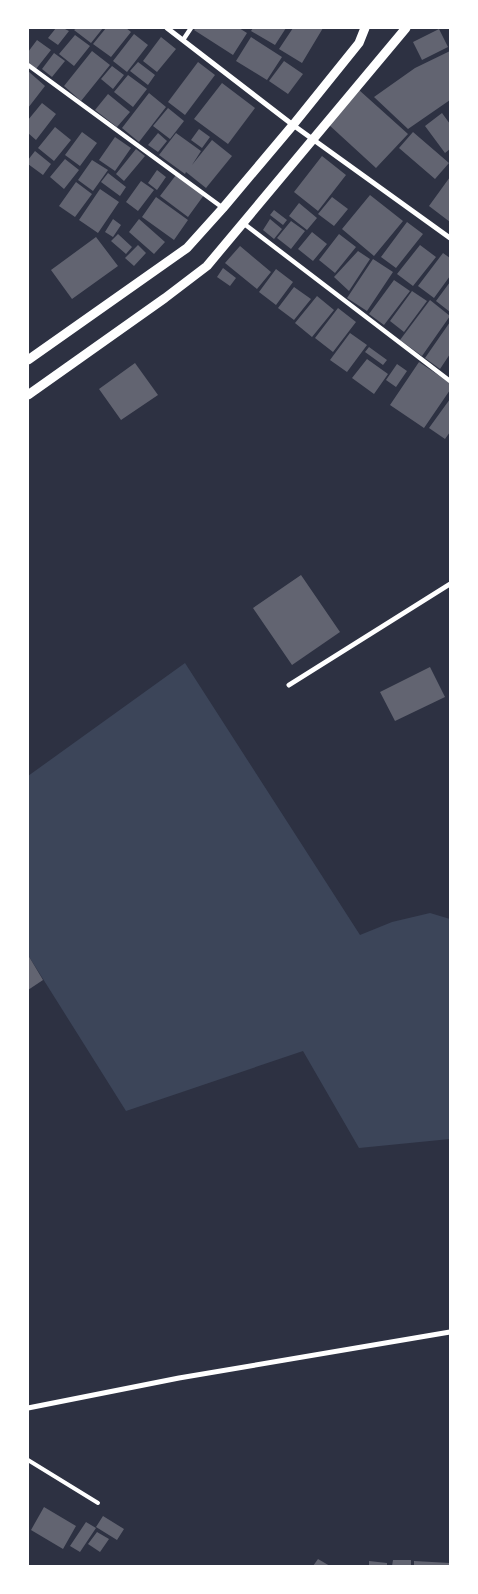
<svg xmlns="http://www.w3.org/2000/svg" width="478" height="1594" font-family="'IBM Plex Serif',serif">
<rect width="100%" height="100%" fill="#2d3142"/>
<path fill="#3c4559" d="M185 663 360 935 392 922 430 913 450 919V1139L359 1148 303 1051 126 1111 28 955V776Z"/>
<path fill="#626471" d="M56 28H63L69 31 58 45 48 38Z
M77 28H103L91 43 74 30Z
M106 28H126L131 32 111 57 93 44Z
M196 28H239L247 33 233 55 194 30Z
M253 28H286L275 45 251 31Z
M293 28H323L302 63 279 49Z
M439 29 448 47 422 60 413 42Z
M134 34 148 45 127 72 113 61Z
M75 35 90 46 74 66 59 54Z
M161 37 176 49 157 72 143 61Z
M251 37 282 57 267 80 236 61Z
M37 40 51 50 36 69 28 62V52Z
M92 51 110 65 81 101 64 86Z
M450 51V100L408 129 374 97 415 68Z
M54 53 65 61 52 77 42 69Z
M284 61 303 74 288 94 269 81Z
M138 62 155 75 148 85 130 71Z
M198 62 215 75 185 115 168 102Z
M112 66 124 75 113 89 101 79Z
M28 71 45 86 28 108Z
M128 75 147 89 133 107 114 92Z
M222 83 255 108 228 144 194 119Z
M359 90 408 134 376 168 328 124Z
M149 93 166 107 139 142 122 128Z
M108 94 130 112 117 127 95 110Z
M42 103 56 114 36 140 28 133V120Z
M168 108 184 121 170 139 153 126Z
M442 113 450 124V149L445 153 425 126Z
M55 127 71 140 54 161 38 148Z
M199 129 210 137 202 148 191 140Z
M82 132 97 143 80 166 65 155Z
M413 132 449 163 435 179 399 148Z
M158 133 167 141 158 152 148 145Z
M176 133 201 151 192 165 212 140 232 156 206 188 186 172 185 174 159 155Z
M115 137 131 148 115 171 99 160Z
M136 149 145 156 124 181 116 174Z
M35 151 51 164 43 175 28 164V160Z
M322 156 346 175 318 211 294 192Z
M65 159 79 170 64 189 50 177Z
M92 160 108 170 93 191 78 180Z
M157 170 166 177 157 190 148 183Z
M108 173 126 187 120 196 101 182Z
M176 175 204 195 188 217 160 196Z
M450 177V222L429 206Z
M141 181 154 190 138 211 126 202Z
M76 182 92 194 75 217 59 206Z
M100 189 119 202 98 233 79 220Z
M370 195 403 221 374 256 342 229Z
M156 197 188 220 174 240 142 217Z
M332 197 348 209 334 226 318 214Z
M299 203 317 218 307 230 289 216Z
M274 210 287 220 283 225 270 215Z
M113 219 121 225 113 237 105 232Z
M139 219 165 242 154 254 129 232Z
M270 219 282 229 274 239 263 230Z
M291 221 305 231 291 249 277 238Z
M407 222 423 234 396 268 381 257Z
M312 232 327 244 313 261 298 249Z
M118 234 132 247 126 254 111 241Z
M339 234 356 247 335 273 319 260Z
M96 237 118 266 72 299 51 270Z
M138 245 146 253 134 266 125 258Z
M420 245 436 257 413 286 397 274Z
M240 246 271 272 257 289 225 263Z
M358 251 370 259 349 291 334 277Z
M443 253 450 258V276L434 298 418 286Z
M373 259 393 272 367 311 347 298Z
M223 268 236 278 230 286 217 277Z
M276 269 293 282 276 305 259 292Z
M394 280 410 291 384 325 369 314Z
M450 282V312L436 301Z
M294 287 311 299 294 320 278 308Z
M412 291 427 301 404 332 390 321Z
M317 296 334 310 312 337 295 323Z
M430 300 450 316 422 356 400 340Z
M338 308 356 322 333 352 315 338Z
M450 322V354L440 369 425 358Z
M350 333 367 345 347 372 330 360Z
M369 347 387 360 383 365 365 352Z
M367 359 388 374 374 394 352 378Z
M419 362 450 383V390L424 428 390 405Z
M135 363 158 395 121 420 99 389Z
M397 364 407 371 396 387 386 380Z
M450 399V432L445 439 429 428Z
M301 575 340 632 292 665 253 608Z
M430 667 445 697 395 721 380 692Z
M28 955 43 980 28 990Z
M44 1507 76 1526 63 1549 31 1530Z
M103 1516 124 1529 117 1540 96 1527Z
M86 1522 96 1528 80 1552 70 1546Z
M97 1532 109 1539 100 1552 88 1544Z
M318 1559 330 1566H313Z
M393 1560H411V1566H392Z
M369 1561 387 1563V1566H369Z
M414 1561 450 1563V1566H414Z"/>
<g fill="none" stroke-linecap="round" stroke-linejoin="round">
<path stroke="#fff" stroke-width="4" d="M28 1460 98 1503"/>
<path stroke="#fff" stroke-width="4.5" d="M183 40 191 28
M28 65 223 208
M243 223 450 381"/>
<path stroke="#fff" stroke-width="5" d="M167 28 293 125 450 238
M289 685 450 584
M28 1408 179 1378 450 1332"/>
<path stroke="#fff" stroke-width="9" d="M28 360 187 248 223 208 293 125 359 43 365 28
M28 395 165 298 207 266 406 28"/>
</g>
<rect width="478" height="1594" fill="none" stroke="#ffffff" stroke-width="58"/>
</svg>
